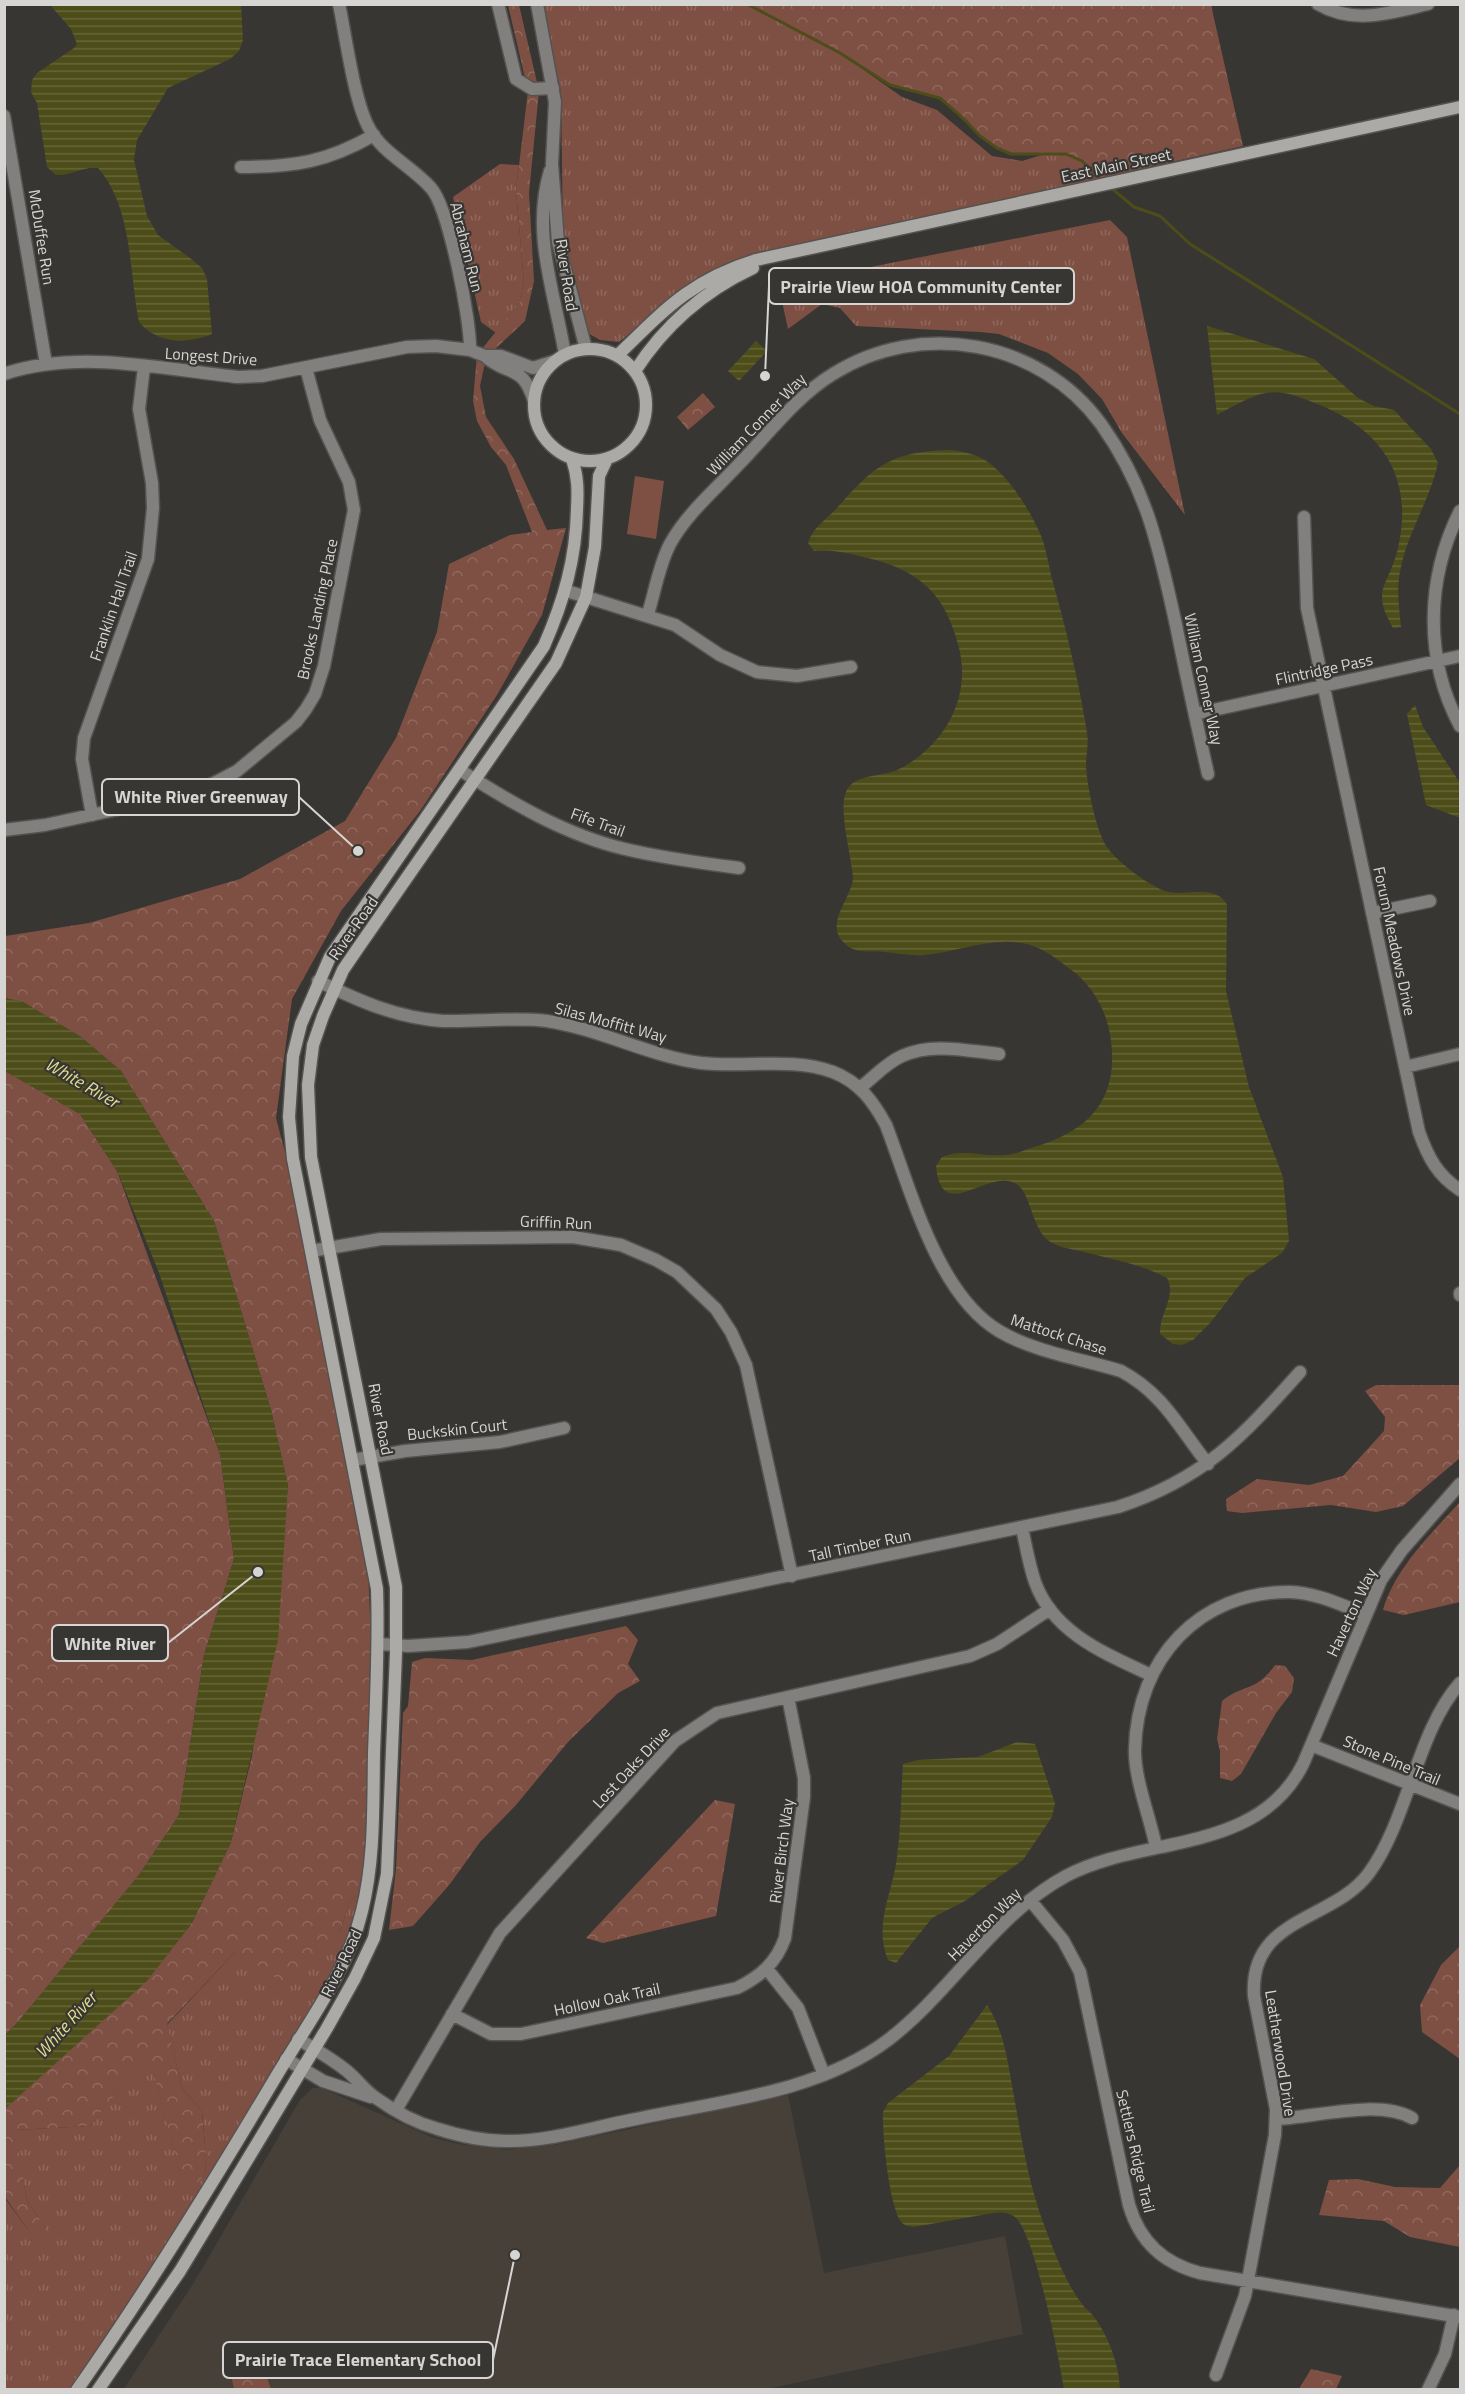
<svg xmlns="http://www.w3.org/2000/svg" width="1465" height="2394" font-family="'Titillium Web',sans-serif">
<defs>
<pattern id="grass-tufts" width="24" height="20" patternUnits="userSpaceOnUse" patternTransform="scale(1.5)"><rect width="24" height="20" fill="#7e5043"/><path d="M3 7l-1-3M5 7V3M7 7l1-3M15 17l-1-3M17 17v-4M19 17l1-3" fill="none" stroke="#90685d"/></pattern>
<pattern id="forest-crowns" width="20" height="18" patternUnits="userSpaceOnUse" patternTransform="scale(1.5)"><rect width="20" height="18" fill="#7e5043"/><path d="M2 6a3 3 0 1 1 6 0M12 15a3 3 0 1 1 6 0" fill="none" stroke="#90685d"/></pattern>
<pattern id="water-rules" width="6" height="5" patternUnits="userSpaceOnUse" patternTransform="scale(1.5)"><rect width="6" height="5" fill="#4d4d1a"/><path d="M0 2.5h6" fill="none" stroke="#66663a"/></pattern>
</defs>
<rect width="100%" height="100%" fill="#383633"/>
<path fill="#474039" d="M313 2088H322L431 2137 458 2144 506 2150 555 2145 788 2095 824 2273 1005 2236 1023 2334 767 2389 123 2390 193 2284 300 2100Z"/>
<path fill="url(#grass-tufts)" d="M543 5H747L840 53 902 97 937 110 992 156 1022 161 1048 153 1066 154 1082 161 1100 178 733 263 688 285 619 342 600 340 586 332 563 233 561 93Z
M500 164 519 165 516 190 524 283 519 303 496 333 481 322 453 197Z
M1110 220 1127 237 1185 515 1122 433 1102 399 1078 374 1048 353 999 334 980 332 856 326 840 308 822 304 788 329 780 292 845 272Z
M367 1889 356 1932 314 2013 78 2389H5L4 2197 28 2230 46 2228 27 2201 14 2130 90 2126 148 2051 182 2180 191 2188 205 2175 206 2158 202 2111 182 2088 167 2025 236 1951 340 1931 350 1901Z"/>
<path fill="url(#forest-crowns)" d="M508 5H519L539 91 529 193 534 281 525 321 492 352 484 367 480 386 486 417 514 459 547 530 566 528 542 615 497 695 420 811 341 911 292 999 276 1118 311 1251 366 1530 371 1636 369 1692 372 1825 367 1889 350 1901 340 1931 285 1984 236 1951 167 2024 182 2088 202 2111 206 2158 205 2175 191 2189 182 2181 148 2052 90 2126 15 2130 27 2201 46 2228 43 2240 28 2230 5 2197 4 2109 147 1980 192 1923 231 1842 252 1756 288 1486 271 1410 214 1221 121 1071 81 1037 23 1002 5 998V936L89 923 240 879 345 821 396 738 437 632 449 564 510 535 532 532 506 465 491 447 477 421 473 401 477 355 519 303 524 283 516 190 528 91Z
M747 5H1211L1243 146 1100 178 1078 159 1066 154H1020L1004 151 980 136 940 98 890 85 840 53Z
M703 393 715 407 688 430 677 417Z
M5 1071 80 1114 117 1171 220 1454 234 1559 204 1655 179 1815 139 1875 18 2022 5 2035Z
M1376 1385H1460V1458L1403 1506 1376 1512 1331 1505 1242 1513 1227 1511 1226 1499 1257 1479 1309 1485 1343 1476 1384 1431 1385 1417 1365 1391Z
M1460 1502V1602L1404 1615 1383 1610C1395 1568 1432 1533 1460 1502Z
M626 1626 638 1640 628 1664 640 1681 618 1693 568 1742 516 1805 480 1842 450 1884 413 1926 389 1930 396 1869 403 1713 408 1706 412 1662 425 1658 472 1660Z
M1275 1665 1285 1666 1294 1678 1292 1692 1276 1713 1241 1774 1232 1781 1220 1778V1751L1217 1739 1222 1701C1244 1683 1255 1693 1275 1665Z
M715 1800 735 1804 716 1916 603 1943 586 1938Z
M1460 1946V2059L1422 2032 1420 2005 1441 1965Z
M1460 2165V2247L1410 2237 1384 2221 1319 2215 1329 2180 1358 2179 1395 2187 1440 2188Z
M259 2354 271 2389H234L229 2365 231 2360Z
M1311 2369 1342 2376 1336 2389H1299Z"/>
<path fill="#7e5043" d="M635 476 664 481 656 539 627 534Z"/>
<path fill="url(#water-rules)" d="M50 5H241L243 40 239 51 230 59 168 88 137 140 134 160 147 216 158 235 190 258 202 268 207 279 212 334C187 344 157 344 139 322 129 273 133 208 98 168 83 166 71 176 56 175L47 167 37 103 31 92 32 80 37 73 74 48 77 44 71 29Z
M1207 326 1314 359 1358 398 1374 406 1394 410 1431 449 1438 463C1430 500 1408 532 1401 567 1396 587 1399 607 1401 627L1393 628C1370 588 1389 587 1398 548 1413 483 1387 435 1327 408 1273 385 1268 387 1217 415Z
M756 341 767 351 739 381 728 371Z
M949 450C962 451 977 454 988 462 1009 478 1028 507 1039 531 1046 546 1048 563 1052 579 1066 629 1079 681 1087 733 1089 744 1086 754 1086 765 1087 786 1095 825 1105 844 1113 859 1152 889 1169 892 1188 896 1216 884 1227 905L1226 991 1249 1087 1283 1177 1289 1241 1282 1253 1245 1278 1211 1322 1193 1340 1182 1345 1173 1344 1160 1334C1159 1314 1177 1296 1167 1278 1146 1266 1108 1258 1084 1252 1073 1249 1059 1248 1049 1241 1031 1228 1031 1191 1015 1183 986 1169 941 1225 936 1166L942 1157C963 1148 982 1157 1004 1155 1014 1155 1022 1151 1031 1148 1085 1133 1119 1103 1111 1041 1108 1013 1093 985 1070 969 1057 959 1043 948 1027 944 993 936 958 952 924 955 910 956 897 953 884 952 871 950 860 954 849 947 820 927 851 901 853 878 852 856 836 805 848 788 857 775 881 776 895 771 911 764 926 752 938 738 959 712 967 680 959 648 946 595 921 571 868 558 850 554 834 549 814 551L808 543C813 527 827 519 838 507 875 465 891 452 949 450Z
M1415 705 1423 727 1460 783V818L1426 805 1407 714Z
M5 998 23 1002 81 1037 121 1071 214 1221 271 1410 288 1486 278 1640 231 1842 192 1923 147 1981 5 2109V2035L18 2022 139 1875 179 1815 204 1655 234 1559 220 1454 158 1270 117 1171 80 1114 5 1071Z
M1017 1742 1035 1744 1055 1803 1052 1817 1023 1860 965 1901 932 1918 896 1963 888 1960C873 1923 893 1893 897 1857 901 1826 901 1795 903 1764L918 1760 978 1757Z
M987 2005C1005 2032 1008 2065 1014 2096 1022 2142 1029 2187 1046 2230 1055 2254 1066 2283 1082 2304 1085 2309 1091 2312 1094 2317 1109 2337 1119 2365 1120 2389H1064C1059 2359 1035 2233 1015 2217 1008 2212 1002 2212 993 2213L914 2227C908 2226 905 2226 901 2222 889 2205 882 2134 883 2112L888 2103 949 2056Z"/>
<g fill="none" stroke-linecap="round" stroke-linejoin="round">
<path stroke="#4d4d1a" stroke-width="3" d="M747 4 840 53 890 85 940 98 965 120 980 136 997 148 1011 154H1066L1082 161 1103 181
M1110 187 1134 207 1160 216 1190 244 1460 414"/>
<defs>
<path id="minor" d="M339 4C346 37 354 101 369 128 382 153 413 167 431 188 449 208 471 322 470 350
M498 4 516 79 532 89 553 88
M1318 4C1354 25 1390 13 1428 4
M4 116 46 364
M241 167C294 167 327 162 374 135
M486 357C509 377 522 363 534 401
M4 374C79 349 162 369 238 377L262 376 407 347 436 346 470 350 485 356H501L533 368 555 361
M1460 511C1426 579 1424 658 1460 726
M1304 517 1307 608 1419 1132C1428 1157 1437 1175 1460 1190
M567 591 675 625 720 655 757 672 797 676 851 667
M648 614C655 591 659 565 670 544 687 513 717 488 741 462 770 432 797 396 833 374 920 319 1040 340 1101 424 1148 490 1159 549 1176 625 1186 675 1197 725 1208 774
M1195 714 1460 656
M460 770C510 802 565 835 625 849 662 858 701 863 739 868
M92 815 82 759 84 738 148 559 153 508 152 483 139 409 144 367
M4 830 45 825 197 792 237 771 296 722 306 709 315 694 324 666 354 510 349 482 320 420 306 368
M1372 913 1430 901
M318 981C359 1001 397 1018 443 1021 477 1022 513 1017 547 1021 600 1029 649 1056 701 1063 744 1068 792 1057 833 1072 859 1082 873 1101 886 1125 911 1190 937 1294 999 1331 1034 1352 1082 1359 1121 1371 1164 1394 1179 1428 1208 1464
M1405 1067 1460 1054
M861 1087C874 1077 886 1063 902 1056 932 1042 968 1051 999 1054
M311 1251 381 1239 573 1237 621 1245 656 1260 677 1272 716 1309 731 1332 746 1365 792 1576
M1460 1295V1293
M353 1460 405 1451 500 1442 564 1428
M1022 1528C1026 1546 1029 1565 1035 1582 1053 1633 1106 1654 1151 1675
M379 1644 408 1646 468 1642 1118 1507C1204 1479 1242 1437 1300 1372
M1311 1745 1460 1804
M1156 1847C1150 1817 1134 1778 1135 1749 1137 1659 1199 1591 1290 1592 1317 1593 1341 1605 1365 1614
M1030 1900 1063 1940 1080 1972 1129 2205C1140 2242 1163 2263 1200 2273L1460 2317
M767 1969 798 2008 824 2075
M452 2014 491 2034H521L737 1988C761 1976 776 1963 785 1938L804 1797V1778L788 1697
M298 2039C315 2049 332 2059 347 2071 357 2079 365 2091 376 2098 394 2111 416 2123 438 2129 460 2136 483 2141 506 2141 547 2142 591 2128 631 2120 715 2102 818 2093 888 2040 952 1991 994 1915 1066 1876 1143 1835 1258 1855 1303 1764L1381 1580 1402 1550 1460 1484
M286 2059 323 2081 371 2097
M396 2110 500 1933 675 1741 717 1713 970 1656 997 1644 1050 1609
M1277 2119C1316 2117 1378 2099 1412 2118
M1216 2375 1245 2296 1275 2135 1276 2109 1254 1996C1249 1916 1333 1922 1369 1873 1408 1820 1417 1731 1460 1683
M1428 2390 1445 2354 1454 2315"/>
<path id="tertiary" d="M537 4 555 102 552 164 558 242 586 349
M550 171C531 234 555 293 565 355"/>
<path id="secondary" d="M534 405a56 56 0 1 1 112 0a56 56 0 1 1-112 0Z
M617 356C664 310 691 280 756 260L1460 107
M635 371C664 326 704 291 753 268
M77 2390C149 2287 213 2183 277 2075 308 2023 348 1970 362 1911 375 1859 373 1805 374 1753 376 1698 379 1644 377 1589L293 1159 289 1117 293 1056 301 1024 330 957 544 646C564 600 576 559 577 509 578 491 578 476 572 459
M98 2390 180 2271 327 2028 355 1978 374 1938 387 1874 396 1653V1587L311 1157 308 1085 313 1045 323 1016 343 970 358 948 556 663 586 597 595 547 599 476 607 459"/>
</defs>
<use href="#minor" stroke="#555350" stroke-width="15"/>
<use href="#tertiary" stroke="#555350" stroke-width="15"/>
<use href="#secondary" stroke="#555350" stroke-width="15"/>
<use href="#minor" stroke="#81807f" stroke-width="12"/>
<use href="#tertiary" stroke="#81807f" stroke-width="12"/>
<use href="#secondary" stroke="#abaaa7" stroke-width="12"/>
</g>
<g text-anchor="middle" stroke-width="4.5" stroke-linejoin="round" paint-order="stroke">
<g font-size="16" fill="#d7d5d4" stroke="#383633">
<text transform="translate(1116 165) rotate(-12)" y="6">East Main Street</text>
<text transform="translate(42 237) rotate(81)" y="6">McDuffee Run</text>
<text transform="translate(467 247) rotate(76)" y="6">Abraham Run</text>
<text transform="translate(567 275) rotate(81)" y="6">River Road</text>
<text transform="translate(211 356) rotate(4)" y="6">Longest Drive</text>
<text transform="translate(756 424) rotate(-46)" y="6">William Conner Way</text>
<text transform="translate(113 606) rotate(-71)" y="6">Franklin Hall Trail</text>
<text transform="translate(317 609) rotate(-78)" y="6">Brooks Landing Place</text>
<text transform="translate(1324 669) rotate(-12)" y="6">Flintridge Pass</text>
<text transform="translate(1204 679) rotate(78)" y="6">William Conner Way</text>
<text transform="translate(598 822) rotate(20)" y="6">Fife Trail</text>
<text transform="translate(353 928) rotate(-55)" y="6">River Road</text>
<text transform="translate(1395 941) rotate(78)" y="6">Forum Meadows Drive</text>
<text transform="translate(611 1022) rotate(15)" y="6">Silas Moffitt Way</text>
<text transform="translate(556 1222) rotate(2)" y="6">Griffin Run</text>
<text transform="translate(1059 1334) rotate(18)" y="6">Mattock Chase</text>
<text transform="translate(381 1419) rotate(79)" y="6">River Road</text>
<text transform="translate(457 1429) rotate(-6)" y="6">Buckskin Court</text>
<text transform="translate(860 1545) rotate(-12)" y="6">Tall Timber Run</text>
<text transform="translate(1351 1612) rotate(-65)" y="6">Haverton Way</text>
<text transform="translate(1392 1760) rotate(23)" y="6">Stone Pine Trail</text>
<text transform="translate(631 1767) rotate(-47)" y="6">Lost Oaks Drive</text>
<text transform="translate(781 1851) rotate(-83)" y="6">River Birch Way</text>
<text transform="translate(984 1924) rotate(-45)" y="6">Haverton Way</text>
<text transform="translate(341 1963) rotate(-64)" y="6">River Road</text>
<text transform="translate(607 1999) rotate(-12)" y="6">Hollow Oak Trail</text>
<text transform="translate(1281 2053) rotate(81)" y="6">Leatherwood Drive</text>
<text transform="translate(1136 2151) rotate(77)" y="6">Settlers Ridge Trail</text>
</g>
<g font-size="18" font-style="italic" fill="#dcdd8d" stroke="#383633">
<text transform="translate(82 1083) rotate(30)" y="6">White River</text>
<text transform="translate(66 2025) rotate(-48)" y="6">White River</text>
</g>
</g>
<path fill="none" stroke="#d7d5d4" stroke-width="2" d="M765 376L769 286M358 851L299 797M258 1572L168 1643M515 2255L493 2360"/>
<g fill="#d7d5d4" stroke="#383633" stroke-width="2">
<circle cx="765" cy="376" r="6"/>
<circle cx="358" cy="851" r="6"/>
<circle cx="258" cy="1572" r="6"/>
<circle cx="515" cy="2255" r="6"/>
</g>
<g fill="#383633" stroke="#d7d5d4" stroke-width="2">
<rect x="769" y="268" width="305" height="36" rx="6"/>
<rect x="102" y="779" width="197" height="36" rx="6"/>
<rect x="52" y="1625" width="116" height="36" rx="6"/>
<rect x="223" y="2342" width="270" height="36" rx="6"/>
</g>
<g font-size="18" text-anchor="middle" font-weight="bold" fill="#d7d5d4">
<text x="921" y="293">Prairie View HOA Community Center</text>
<text x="201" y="803">White River Greenway</text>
<text x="110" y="1650">White River</text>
<text x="358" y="2366">Prairie Trace Elementary School</text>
</g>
<rect width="1465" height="2394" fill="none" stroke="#d7d5d4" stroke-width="12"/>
</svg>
